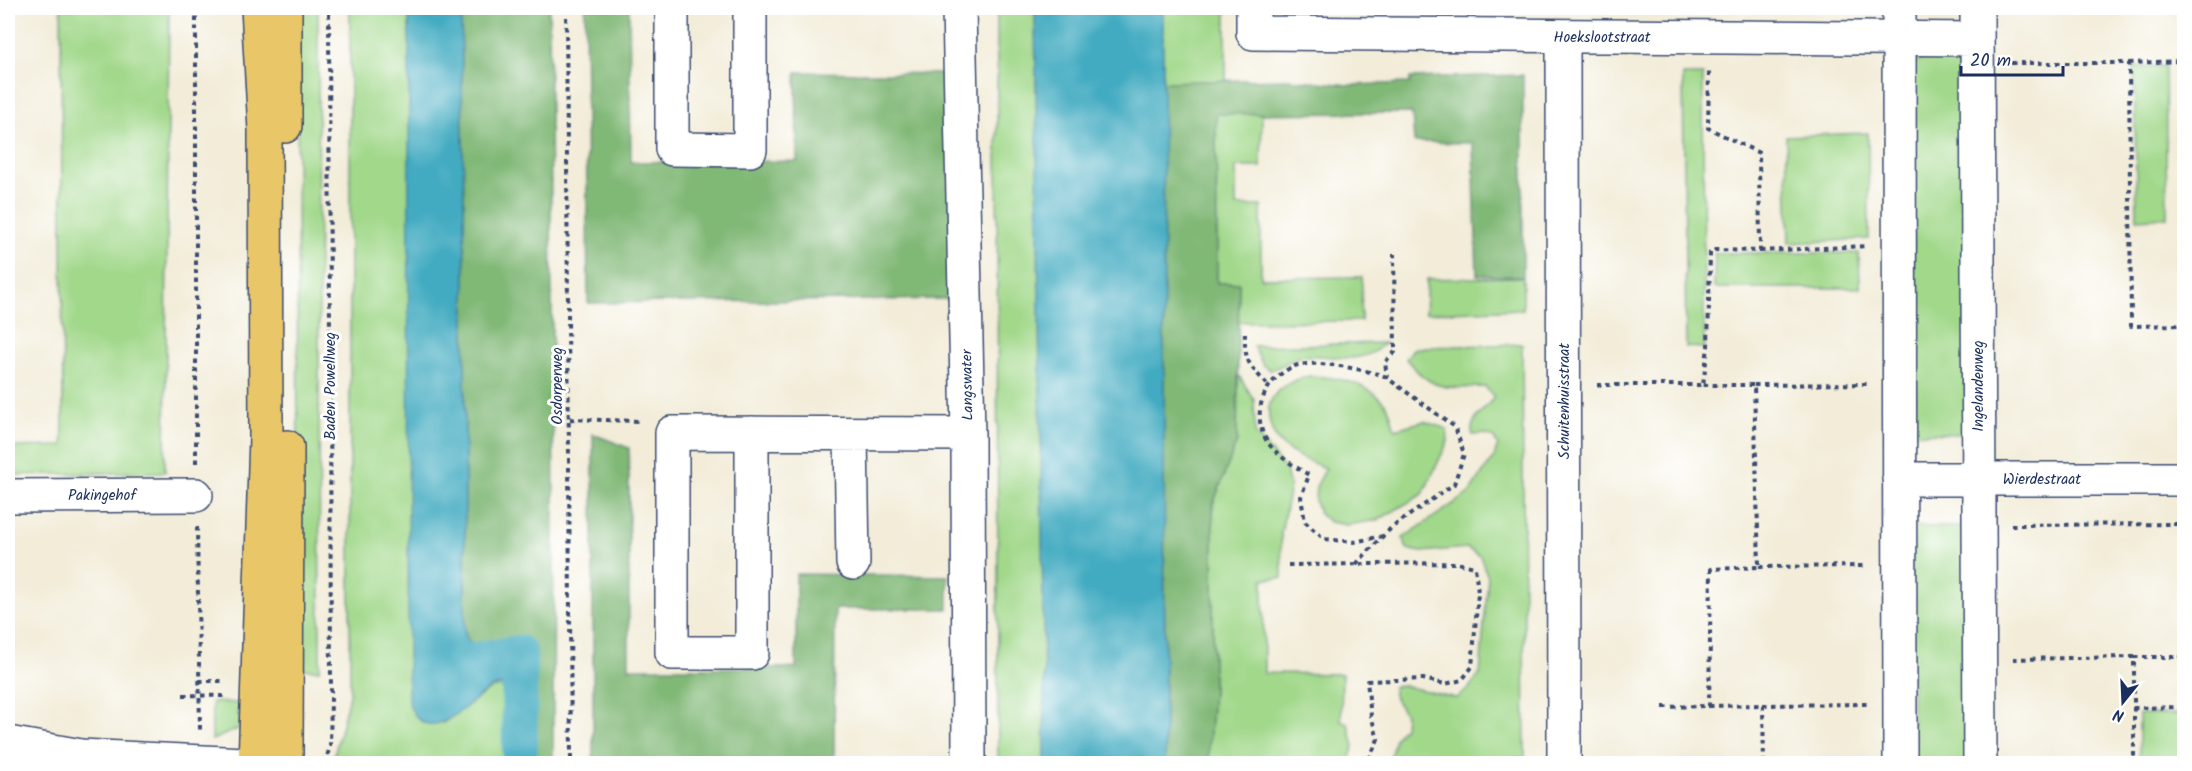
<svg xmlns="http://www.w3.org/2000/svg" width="2192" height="771" font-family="Kalam,sans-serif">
<rect width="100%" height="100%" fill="#fff"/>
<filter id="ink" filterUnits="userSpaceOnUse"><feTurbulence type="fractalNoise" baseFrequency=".0167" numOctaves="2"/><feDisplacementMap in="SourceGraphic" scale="12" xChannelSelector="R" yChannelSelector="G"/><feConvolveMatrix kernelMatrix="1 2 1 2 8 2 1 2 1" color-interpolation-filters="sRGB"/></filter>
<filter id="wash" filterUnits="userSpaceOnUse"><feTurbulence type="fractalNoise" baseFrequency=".008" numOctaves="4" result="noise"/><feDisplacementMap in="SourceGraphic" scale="24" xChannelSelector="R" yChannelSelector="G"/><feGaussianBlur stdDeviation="1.35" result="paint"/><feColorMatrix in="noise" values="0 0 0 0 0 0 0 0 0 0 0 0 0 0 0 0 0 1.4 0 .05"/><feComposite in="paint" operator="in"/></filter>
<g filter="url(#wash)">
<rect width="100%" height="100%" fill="#f2ecd8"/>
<path fill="#a1d88a" stroke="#5e8474" stroke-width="1.5" d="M61 8H169L165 472 8 475V447L63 446Z
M297 8H318L320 670 298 669Z
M350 8H409L410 250 443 723 492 688 515 685V763L332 764 350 692Z
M997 8H1035L1045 763H998Z
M1163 8H1226V81L1163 82Z
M1934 56 1944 57 1963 67 1967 434 1914 433 1912 67 1918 61Z
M2165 66 2167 217 2137 219 2134 67Z
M1683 75H1703L1704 348 1686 347Z
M1216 113H1262L1261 167H1236V206H1261V278L1362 277 1361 321 1238 322 1239 283H1217Z
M1868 133 1869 239 1789 243 1786 136Z
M1715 253H1859L1860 288H1714Z
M1523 277V309L1425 313 1427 279Z
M1385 343C1358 369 1336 353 1304 356 1290 357 1283 368 1270 370L1263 365 1253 346Z
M1522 344 1525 758 1390 759 1395 738 1404 727 1405 714 1395 699 1393 688 1401 685 1456 698 1467 690 1480 674 1488 577 1480 556 1467 548 1421 552 1407 549 1403 538 1469 493 1494 457 1498 445 1493 437 1483 434 1473 435C1467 421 1486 409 1494 397L1485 387C1446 388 1433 392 1406 359L1413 349 1426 347Z
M1238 374 1254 400 1255 433 1286 470 1290 486 1281 533 1282 578 1263 579 1264 673 1342 674 1341 720 1348 724 1354 746 1349 760 1208 761 1213 690V504L1237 441Z
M1309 376C1337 377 1369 382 1387 406 1391 412 1392 422 1395 429L1424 421 1447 429 1448 441 1423 494 1378 520 1347 525 1330 522 1319 514 1315 501 1316 487 1326 468C1311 463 1297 457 1284 447 1276 441 1272 432 1270 423 1263 394 1285 382 1309 376Z
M1910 527H1968L1969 763H1913Z
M212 702 239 703 240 728 212 740Z
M2139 714H2184V763H2139Z"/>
<path fill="#80b876" stroke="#4e746a" stroke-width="1.5" d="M461 8H549L554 500 553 763H528V686L519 660C496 658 474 658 465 634V283Z
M585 8H629L631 162 797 161 796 72 950 74 952 299 588 303Z
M1523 75V277L1477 275 1473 143 1414 142 1412 113 1216 114 1217 283H1239L1237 441 1213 504V690L1208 763H1165L1163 82 1286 79 1349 85 1410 83V78Z
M593 434 629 448V668H796V574L948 576V609H835L834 763H593Z"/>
<path fill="#42abc1" stroke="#2e6d90" stroke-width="1.5" d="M409 8H461L465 283V634C478 668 507 647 526 666L528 763H515V685C507 685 498 684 491 688 467 702 426 754 408 701Z
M1035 8H1163L1165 763H1045Z"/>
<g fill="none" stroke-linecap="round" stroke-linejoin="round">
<path stroke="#42abc1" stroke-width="36" d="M449 664 519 653 520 764"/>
</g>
</g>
<g filter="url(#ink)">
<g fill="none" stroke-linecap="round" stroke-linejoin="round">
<defs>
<path id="minor" d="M672 8V149L750 150V8
M959 8 968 434 969 764
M1253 8V33L1977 39
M1899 8 1900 764
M1977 8 1980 764
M1563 38 1564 764
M752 433V653H672V433L968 434
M851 434 853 563
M1899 479H2184
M8 496 196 495
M8 743 81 756 244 764"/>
<path id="major" d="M285 8V126
M255 764 266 437 265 130 258 8
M286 764 287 447"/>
</defs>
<use href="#minor" stroke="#3b4b70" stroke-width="36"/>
<use href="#major" stroke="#3b4b70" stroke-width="36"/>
<path stroke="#3b4b70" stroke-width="4" stroke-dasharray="4.5 4.5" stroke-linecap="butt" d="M566 8 571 764
M2011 63H2129L2131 326 2184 325
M2129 63 2184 61
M1760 251 1867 246
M1245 333C1244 361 1249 366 1269 386
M1597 385H1703L1708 347 1710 253 1715 250 1760 251 1759 153 1708 128 1709 71
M1754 385 1868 384
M570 419 640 421
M196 463V8
M2011 525 2184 524
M197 527 200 730
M1383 536 1354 542 1324 539 1305 522 1301 497 1309 475C1294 466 1272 453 1264 436 1252 408 1266 380 1292 367 1310 358 1368 370 1387 377
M1356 564 1391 528 1454 484 1464 454 1455 427 1387 378 1385 362 1395 352 1394 254
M1288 565 1456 563 1475 567 1478 593 1472 667 1462 680 1445 684 1423 679 1367 681 1371 716 1378 739 1367 764
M1759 567 1866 566
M2134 657H2184
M2013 659 2134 657V764
M199 681H226
M183 695 224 696
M1763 705 1868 704
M1709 706 1763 705 1764 764
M1663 707 1709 706 1711 569 1759 567 1754 385H1703
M2133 708 2184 707
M325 764 330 746 331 699 329 8"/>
<use href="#minor" stroke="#fff" stroke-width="33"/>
<use href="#major" stroke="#e9c769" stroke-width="33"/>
</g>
</g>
<g text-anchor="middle" stroke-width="6" stroke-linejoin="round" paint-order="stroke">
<g font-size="15" fill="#1b2f5e" stroke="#fff">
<text x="1602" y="42">Hoekslootstraat</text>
<text transform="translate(967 385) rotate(-91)" y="5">Langswater</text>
<text transform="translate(330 386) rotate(-90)" y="5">Baden Powellweg</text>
<text transform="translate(557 386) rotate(-90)" y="5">Osdorperweg</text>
<text transform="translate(1978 386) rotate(-90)" y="5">Ingelandenweg</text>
<text transform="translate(1564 401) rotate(-90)" y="5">Schuitenhuisstraat</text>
<text x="2042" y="484">Wierdestraat</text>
<text x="102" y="500">Pakingehof</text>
</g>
</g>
<rect width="2192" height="771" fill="none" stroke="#fff" stroke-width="30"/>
<g transform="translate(2123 702) rotate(198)" stroke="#ffffff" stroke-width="4.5" paint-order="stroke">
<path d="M0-4.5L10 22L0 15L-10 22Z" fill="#1b2f5e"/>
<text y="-9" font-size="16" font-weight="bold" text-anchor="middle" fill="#1b2f5e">N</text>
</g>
<path d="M1961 66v9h102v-9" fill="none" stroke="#1b2f5e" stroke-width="3"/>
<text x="1970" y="66" font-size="18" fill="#1b2f5e" stroke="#ffffff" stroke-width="4.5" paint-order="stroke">20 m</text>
</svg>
